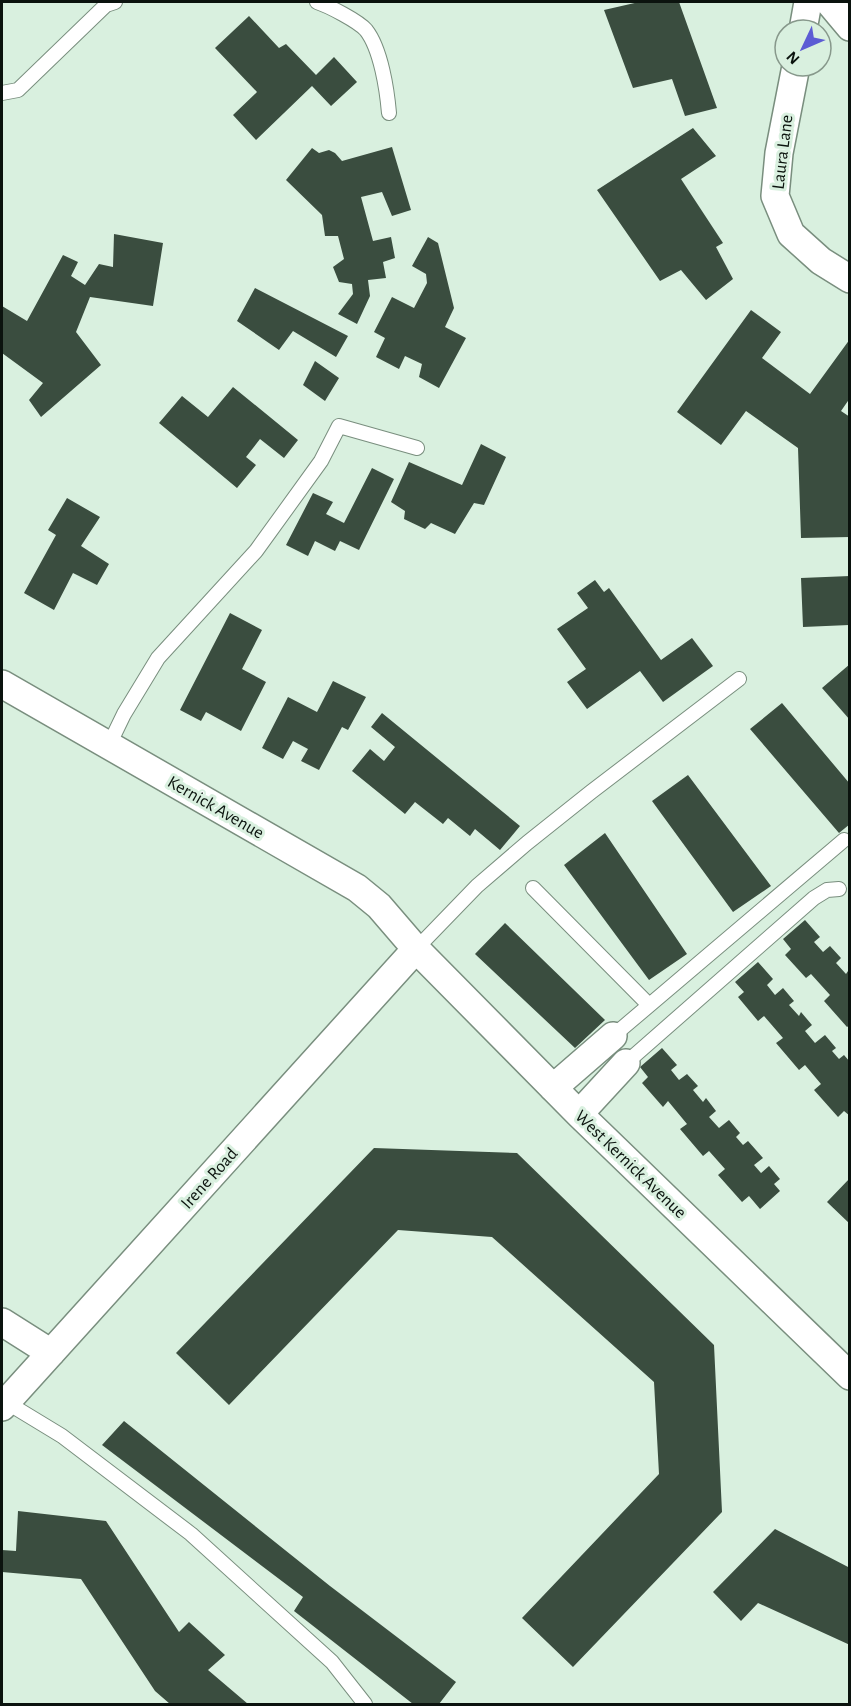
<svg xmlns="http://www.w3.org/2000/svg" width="851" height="1706" font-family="'Alegreya Sans',sans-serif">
<rect width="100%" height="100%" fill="#d9f0df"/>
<path fill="#3a4d3f" d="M639 2H679L717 108 685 116 672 79 633 88 604 10Z
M249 16 279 48 286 44 316 75 334 57 357 82 331 106 312 86 256 140 233 115 257 92 215 48Z
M693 128 716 156 681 179 723 243 716 247 733 279 706 300 681 270 660 281 597 190Z
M392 147 411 210 392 216 382 192 361 197 373 241 391 237 395 258 383 262 386 278 368 280 370 296 357 324 338 314 353 294 352 284 339 282 333 267 344 259 338 236H325L322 215 286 180 312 148 319 153 329 150 335 153 342 161Z
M114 234 163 243 153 306 90 297 76 332 101 365 41 417 29 400 43 383 2 353V306L27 321 63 255 78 262 71 276 85 285 99 264 113 267Z
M428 237 438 243 454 308 445 327 466 338 439 388 419 377 422 364 405 356 399 369 376 357 385 338 374 332 392 297 414 308 427 283 426 274 412 266Z
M255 288 348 336 336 357 293 331 279 350 237 321Z
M751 310 781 332 762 358 810 394 850 339V398L841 411 850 417V537L801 538 798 448 746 411 721 445 677 412Z
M315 361 339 378 325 401 303 385Z
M233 387 298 440 284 458 260 439 246 457 256 465 237 488 159 423 182 396 208 417Z
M481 444 506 457 484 505 474 503 455 534 431 523 425 529 404 519 405 511 391 502 409 462 462 485Z
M372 468 394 479 359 550 340 541 335 551 315 541 308 556 286 545 313 493 333 502 326 514 344 523Z
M67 498 100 517 81 546 109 564 97 585 73 573 54 610 24 593 56 535 48 530Z
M850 576 849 625 803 627 801 578Z
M595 580 604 592 609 588 661 660 692 638 713 666 663 702 640 671 587 709 567 682 586 669 557 629 588 608 577 593Z
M230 613 262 630 242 669 266 682 241 731 206 712 201 721 180 710Z
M850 664V720L822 688Z
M333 681 366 697 348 730 342 727 319 770 301 761 308 749 293 741 283 759 262 748 288 697 317 712Z
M782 703 850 784V824L839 833 750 729Z
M382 713 520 826 500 850 475 829 470 836 448 818 443 824 415 802 405 814 352 771 370 749 384 761 395 747 371 727Z
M688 775 771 886 733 912 652 801Z
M605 833 687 954 649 980 564 865Z
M805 920 820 937 814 942 823 952 830 946 841 958 836 963 846 974 850 968V1025L847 1027 824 1001 830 995 811 974 806 978 785 955 791 949 783 939Z
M505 923 605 1020 575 1048 475 954Z
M758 962 773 979 767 985 775 995 783 988 794 1001 789 1005 799 1016 801 1012 812 1025 805 1031 815 1043 825 1035 836 1048 832 1051 839 1059 844 1055 850 1062V1116L844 1111 838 1117 814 1090 821 1084 805 1065 799 1070 776 1043 783 1038 764 1016 758 1021 738 997 744 992 735 982Z
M662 1048 677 1065 671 1070 679 1080 687 1074 698 1086 693 1090 703 1102 706 1098 716 1111 709 1117 719 1128 729 1120 740 1133 736 1137 743 1145 748 1141 763 1158 754 1165 761 1173 769 1166 780 1179 774 1184 780 1191 760 1209 749 1196 742 1202 718 1175 725 1169 709 1151 703 1156 680 1129 687 1124 668 1101 663 1107 642 1083 648 1077 640 1067Z
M374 1148 517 1153 714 1345 722 1512 573 1667 522 1618 659 1474 654 1382 492 1237 398 1230 229 1405 176 1353Z
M850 1178V1224L827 1202Z
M124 1421 330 1586 456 1682 439 1704H413L294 1611 303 1597 102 1445Z
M18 1511 106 1521 179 1632 189 1622 225 1655 208 1670 248 1704H170L155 1691 81 1579 2 1572V1550L16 1551Z
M775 1529 850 1568V1645L758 1603 741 1621 713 1592Z"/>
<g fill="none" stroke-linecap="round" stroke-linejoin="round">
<defs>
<path id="lane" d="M317 2C329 6 358 21 366 30 381 49 387 90 389 113
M2 93 18 90 106 5 115 2
M109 745 124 714 158 658 256 551 321 461 339 426 417 448
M533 888 649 1005
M416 949 477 886 527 843 591 792 739 679
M613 1036 844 840
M626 1063 814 898 827 890 839 889
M6 1402 62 1436 191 1534 332 1662 365 1704"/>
<path id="street" d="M829 2 850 27
M803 30 808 2
M796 66 779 153 775 196 791 234 821 261 850 279
M2 684 357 888 379 906 416 949 579 1114 850 1376
M553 1088 613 1036
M579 1114 626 1063
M2 1322 51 1353
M2 1407 416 949"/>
</defs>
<use href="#lane" stroke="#798e7e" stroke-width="16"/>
<use href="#street" stroke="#798e7e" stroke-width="30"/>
<use href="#lane" stroke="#fff" stroke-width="14"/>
<use href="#street" stroke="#fff" stroke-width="27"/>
</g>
<g text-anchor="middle" stroke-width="6" stroke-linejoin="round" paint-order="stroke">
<g font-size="18" fill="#0b130e" stroke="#d9f0df">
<text transform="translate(782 152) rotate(-83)" y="6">Laura Lane</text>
<text transform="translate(216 807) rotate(30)" y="6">Kernick Avenue</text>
<text transform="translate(631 1164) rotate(44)" y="6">West Kernick Avenue</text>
<text transform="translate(209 1178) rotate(-48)" y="6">Irene Road</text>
</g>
</g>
<rect width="851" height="1706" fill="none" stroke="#0b130e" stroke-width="6"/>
<g transform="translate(803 48) rotate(226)"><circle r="28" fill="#d9f0df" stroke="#87988b" stroke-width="1.5"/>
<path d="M0-4.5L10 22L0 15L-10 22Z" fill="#5c5cd4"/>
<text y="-9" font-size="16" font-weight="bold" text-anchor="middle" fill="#0b130e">N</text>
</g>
</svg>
